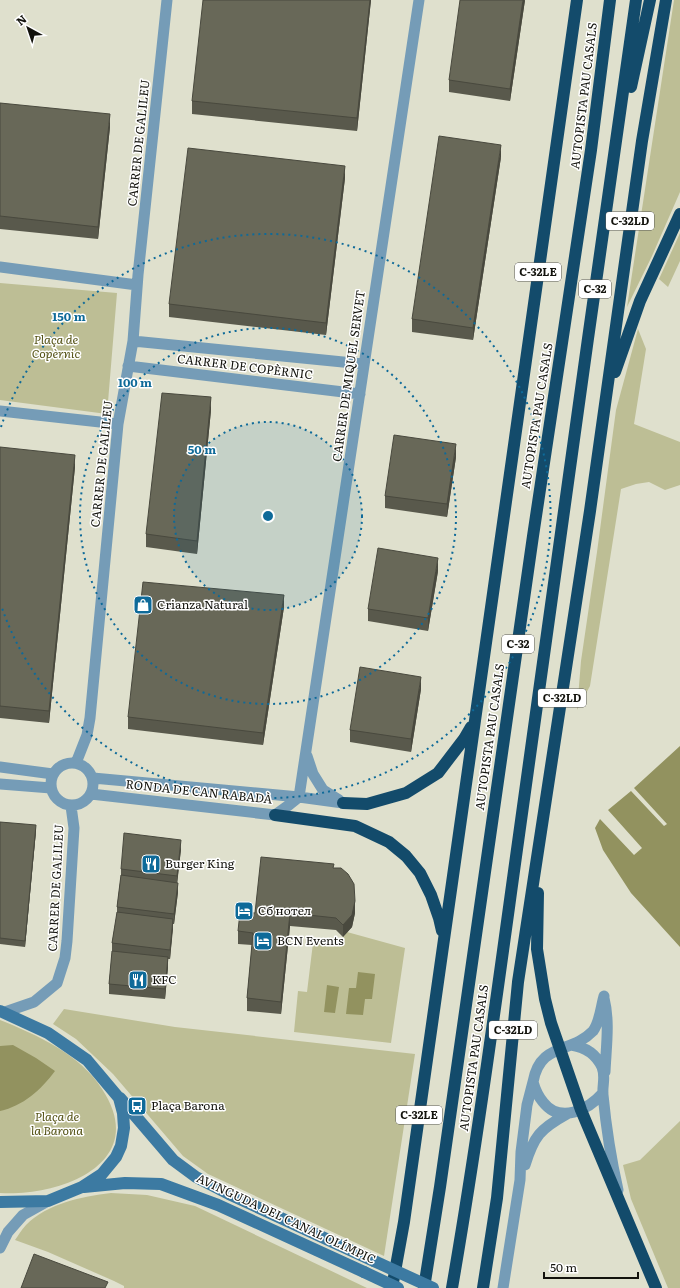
<svg xmlns="http://www.w3.org/2000/svg" width="680" height="1288" font-family="Literata,serif">
<rect width="100%" height="100%" fill="#dfe0cd"/>
<path fill="#bdbe95" d="M674 0H680V192L652 256 627 307Z
M680 233V261L668 287 659 279Z
M0 283 117 293 107 414 0 400Z
M638 329 646 349 634 424 680 442V485L665 490 649 482 636 484 621 489 590 686 577 710 581 661 597 552 616 410Z
M347 932 405 948 391 1043 294 1032 298 991 307 992 313 943 336 945 340 942Z
M64 1009 175 1027 415 1054 384 1256 208 1174 183 1156 113 1074 76 1039 53 1024Z
M0 1020C37 1035 80 1054 102 1089 151 1163 60 1197 0 1193Z
M680 1121V1288H668L631 1199 623 1165 640 1160Z
M111 1193 147 1195 195 1206 367 1288H124V1286L114 1281 48 1252 15 1240C18 1236 21 1230 26 1225 48 1203 81 1197 111 1193Z"/>
<path fill="#92925f" d="M680 746V947L631 893 603 850 595 828 600 819 634 855 642 848 608 810 631 791 664 826 667 824 634 788Z
M358 972 375 974 372 999H365L363 1015 346 1014 349 988H356Z
M327 985 339 987 335 1013 324 1012Z
M13 1045 36 1058 55 1071C41 1090 23 1106 0 1111V1046Z"/>
<g fill="none" stroke-linecap="round" stroke-linejoin="round">
<path stroke="#759cb7" stroke-width="11" d="M0 267 137 285
M133 341 363 364
M128 366 360 394
M0 411 118 424
M307 756 313 774 323 790 339 800
M76 763 87 735 90 718 118 424 133 341 138 275 167 0
M51 784a21 21 0 1 1 42 0a21 21 0 1 1-42 0Z
M0 767 53 774
M93 778 299 797 343 803
M0 784 51 788
M91 794 275 815 289 805 299 797 419 0
M604 998C610 1022 606 1048 605 1072
M5 1012 34 1002 57 983 65 958 67 941 74 828 71 806
M571 1045C585 1047 596 1054 602 1067 606 1077 602 1085 603 1095 606 1126 611 1159 618 1190
M603 1093C588 1110 560 1124 543 1102 538 1096 535 1089 533 1082 540 1042 571 1054 593 1031 600 1022 601 1006 604 996
M525 1165C534 1136 540 1129 567 1114
M0 1248 8 1232 23 1215 48 1201
M503 1288 520 1180 521 1152 527 1105 533 1082"/>
<path stroke="#3c7aa2" stroke-width="12" d="M0 1011 48 1033 87 1060 119 1098 123 1113 124 1128 121 1146 116 1157 102 1174 82 1187 48 1201 0 1202
M120 1098 173 1160 196 1177 229 1194 374 1261
M84 1187 125 1183 161 1184 218 1205 364 1272"/>
<path stroke="#134b6b" stroke-width="12" d="M631 87 650 0
M615 372 640 301 680 214
M343 803 367 804 406 793 438 773 464 739 471 727
M275 815 355 826 389 842 406 856 420 873 431 895 439 918 442 931
M538 893 537 949 545 999 551 1023 581 1110 656 1288
M392 1288 404 1222 577 0
M424 1288 440 1187 533 536 591 150 610 0
M452 1288C478 1138 498 986 519 835 559 557 595 278 636 0
M483 1288 497 1198 518 982 590 511 642 141 666 0"/>
<path stroke="#3c7aa2" stroke-width="12" d="M374 1261 433 1288
M364 1272 398 1288"/>
</g>
<path fill="#59594c" d="M371 0 357 131 192 114V101Z
M525 0 510 101 449 92V80Z
M0 103 110 127 98 239 0 229Z
M501 157 473 340 412 332V319Z
M345 178 326 335 169 317V304Z
M211 410 197 554 146 547V534Z
M0 447 75 467 49 723 0 718Z
M456 457 447 517 385 508V496Z
M438 571 428 631 368 621V609Z
M284 607 263 745 128 729V717Z
M421 689 411 752 350 742V730Z
M0 822 36 831 25 947 0 944Z
M181 849 177 883 178 892 174 924H173L170 959H168V967L165 999 109 994V984L112 953V943L117 913V907L121 875V869Z
M334 868 355 913 352 927 343 937 336 930 290 926 281 1014 247 1011V998L252 945 238 944V931L255 913Z"/>
<path fill="#49493e" d="M370 0H371L357 131V118Z
M523 0H525L510 101V89Z
M110 114V127L98 239V227Z
M501 145V157L473 340V328Z
M345 166V178L326 335V323Z
M211 397V410L197 554V541Z
M456 444V457L447 517V504Z
M75 455V467L49 723V711Z
M438 558V571L428 631V618Z
M284 595V607L263 745V733Z
M421 677V689L411 752V739Z
M36 825V831L25 947V941Z
M181 840V849L177 885V876Z
M178 883V892L174 924V914Z
M355 901V913L352 927 343 937V925Z
M290 913V926L281 1014V1002Z
M173 919V929L170 959V950Z
M168 957V967L165 999V989Z"/>
<path fill="#686858" stroke="#49493e" d="M203 0H370L357 118 192 101Z
M460 0H523L510 89 449 80Z
M0 103 110 114 98 227 0 216Z
M439 136 501 145 473 328 412 319Z
M188 148 345 166 326 323 169 304Z
M162 393 211 397 197 541 146 534Z
M394 435 456 444 447 504 385 496Z
M0 447 75 455 49 711 0 706Z
M378 548 438 558 428 618 368 609Z
M143 582 284 595 263 733 128 717Z
M360 667 421 677 411 739 350 730Z
M0 822 36 825 25 941 0 938Z
M124 833 181 840 177 876 121 869Z
M261 857 334 864 333 868H341L348 874 354 884 355 901 352 915 343 925 336 918 290 913 281 1002 247 998 253 933 238 931 240 912 255 913Z
M121 875 178 883 174 914 117 907Z
M117 912 173 919 170 950 112 943Z
M112 951 168 957 165 989 109 984Z
M34 1254 108 1282 105 1288H21Z"/>
<circle cx="268" cy="516" r="94" fill="#0e6a99" fill-opacity=".12"/>
<g fill="none" stroke="#0e6a99" stroke-width="2" stroke-dasharray="2 4">
<circle cx="268" cy="516" r="94"/>
<circle cx="268" cy="516" r="188"/>
<path d="M1 427A282 282 0 1 1 1 605"/>
</g>
<defs>
<symbol id="shop-square" viewBox="-11 -11 22 22"><rect x="-9" y="-9" width="18" height="18" rx="4" fill="#0e6a99" stroke="#fff"/><path d="M-5-2.5h2.3a2.7 3.5 0 0 1 5.4 0H5L5.5 6h-11ZM-1.5-2.5h3a1.5 2.3 0 0 0-3 0Z" fill="#fff"/></symbol>
<symbol id="restaurant-square" viewBox="-11 -11 22 22"><rect x="-9" y="-9" width="18" height="18" rx="4" fill="#0e6a99" stroke="#fff"/><path d="M-5-6h1v4h1v-4h1v4h1v-4h1v5L-1.5 .5V6h-2V.5L-5-1ZM5-6V6H3V1.5H1.5Q1.5-4 5-6Z" fill="#fff"/></symbol>
<symbol id="hotel-square" viewBox="-11 -11 22 22"><rect x="-9" y="-9" width="18" height="18" rx="4" fill="#0e6a99" stroke="#fff"/><path d="M-6-4.5h1.5V1H6V5H4.5V3h-9V5H-6ZM-4 0a1.8 1.8 0 1 1 3.6 0ZM.5 0V-2.5h3Q6-2.5 6 0Z" fill="#fff"/></symbol>
<symbol id="bus-square" viewBox="-11 -11 22 22"><rect x="-9" y="-9" width="18" height="18" rx="4" fill="#0e6a99" stroke="#fff"/><path d="M-5-6H5V4H4V6H2V4H-2V6H-4V4H-5ZM-3.5-4V0h7V-4ZM-3.5 1.2v1.5H-2V1.2ZM2 1.2v1.5H3.5V1.2Z" fill="#fff"/></symbol>
</defs>
<g fill-rule="evenodd">
<use href="#shop-square" x="132" y="594" width="22" height="22"/>
<use href="#restaurant-square" x="140" y="853" width="22" height="22"/>
<use href="#hotel-square" x="233" y="900" width="22" height="22"/>
<use href="#hotel-square" x="252" y="930" width="22" height="22"/>
<use href="#restaurant-square" x="127" y="969" width="22" height="22"/>
<use href="#bus-square" x="126" y="1095" width="22" height="22"/>
</g>
<g text-anchor="middle" stroke-width="3" stroke-linejoin="round" paint-order="stroke">
<g fill="#fff" stroke="#595955" stroke-width="1">
<rect x="606" y="212" width="48" height="18" rx="3"/>
<rect x="515" y="263" width="46" height="18" rx="3"/>
<rect x="579" y="280" width="32" height="18" rx="3"/>
<rect x="502" y="635" width="32" height="18" rx="3"/>
<rect x="538" y="689" width="48" height="18" rx="3"/>
<rect x="489" y="1021" width="48" height="18" rx="3"/>
<rect x="396" y="1106" width="46" height="18" rx="3"/>
</g>
<g font-size="11" font-weight="bold" fill="#12120c">
<text x="630" y="225">C-32LD</text>
<text x="538" y="276">C-32LE</text>
<text x="595" y="293">C-32</text>
<text x="518" y="648">C-32</text>
<text x="562" y="702">C-32LD</text>
<text x="513" y="1034">C-32LD</text>
<text x="419" y="1119">C-32LE</text>
</g>
<g font-size="12" fill="#12120c" stroke="#fff">
<text transform="translate(584 96) rotate(-83)" y="4">AUTOPISTA PAU CASALS</text>
<text transform="translate(139 143) rotate(-84)" y="4">CARRER DE GALILEU</text>
<text transform="translate(245 367) rotate(7)" y="4">CARRER DE COPÈRNIC</text>
<text transform="translate(349 376) rotate(-82)" y="4">CARRER DE MIQUEL SERVET</text>
<text transform="translate(537 416) rotate(-81)" y="4">AUTOPISTA PAU CASALS</text>
<text transform="translate(102 464) rotate(-84)" y="4">CARRER DE GALILEU</text>
<text transform="translate(490 737) rotate(-82)" y="4">AUTOPISTA PAU CASALS</text>
<text transform="translate(199 792) rotate(6)" y="4">RONDA DE CAN RABADÀ</text>
<text transform="translate(56 888) rotate(-87)" y="4">CARRER DE GALILEU</text>
<text transform="translate(474 1058) rotate(-82)" y="4">AUTOPISTA PAU CASALS</text>
<text transform="translate(286 1219) rotate(25)" y="4">AVINGUDA DEL CANAL OLÍMPIC</text>
</g>
<g font-size="12" font-style="italic" fill="#545215" stroke="#fff">
<text x="56" y="344">Plaça de<tspan x="56" dy="14">Copèrnic</tspan></text>
<text x="57" y="1121">Plaça de<tspan x="57" dy="14">la Barona</tspan></text>
</g>
<g font-size="12" fill="#12120c" stroke="#fff" text-anchor="start">
<text x="157" y="609">Crianza Natural</text>
<text x="165" y="868">Burger King</text>
<text x="258" y="915">Сб нотел</text>
<text x="277" y="945">BCN Events</text>
<text x="152" y="984">KFC</text>
<text x="151" y="1110">Plaça Barona</text>
</g>
</g>
<circle cx="268" cy="516" r="6" fill="#0e6a99" stroke="#fff" stroke-width="2"/>
<g font-size="12" text-anchor="middle" font-weight="bold" fill="#0e6a99" stroke="#fff" stroke-width="3" stroke-linejoin="round" paint-order="stroke">
<text x="69" y="321">150 m</text>
<text x="135" y="387">100 m</text>
<text x="202" y="454">50 m</text>
</g>
<g transform="translate(28 28) rotate(320)" stroke="#ffffff" stroke-width="3" paint-order="stroke">
<path d="M0-3L7 15L0 10L-7 15Z" fill="#12120c"/>
<text y="-6" font-size="11" font-weight="bold" text-anchor="middle" fill="#12120c">N</text>
</g>
<path d="M544 1272v6h94v-6" fill="none" stroke="#12120c" stroke-width="2"/>
<text x="550" y="1272" font-size="12" fill="#12120c" stroke="#ffffff" stroke-width="3" paint-order="stroke">50 m</text>
</svg>
